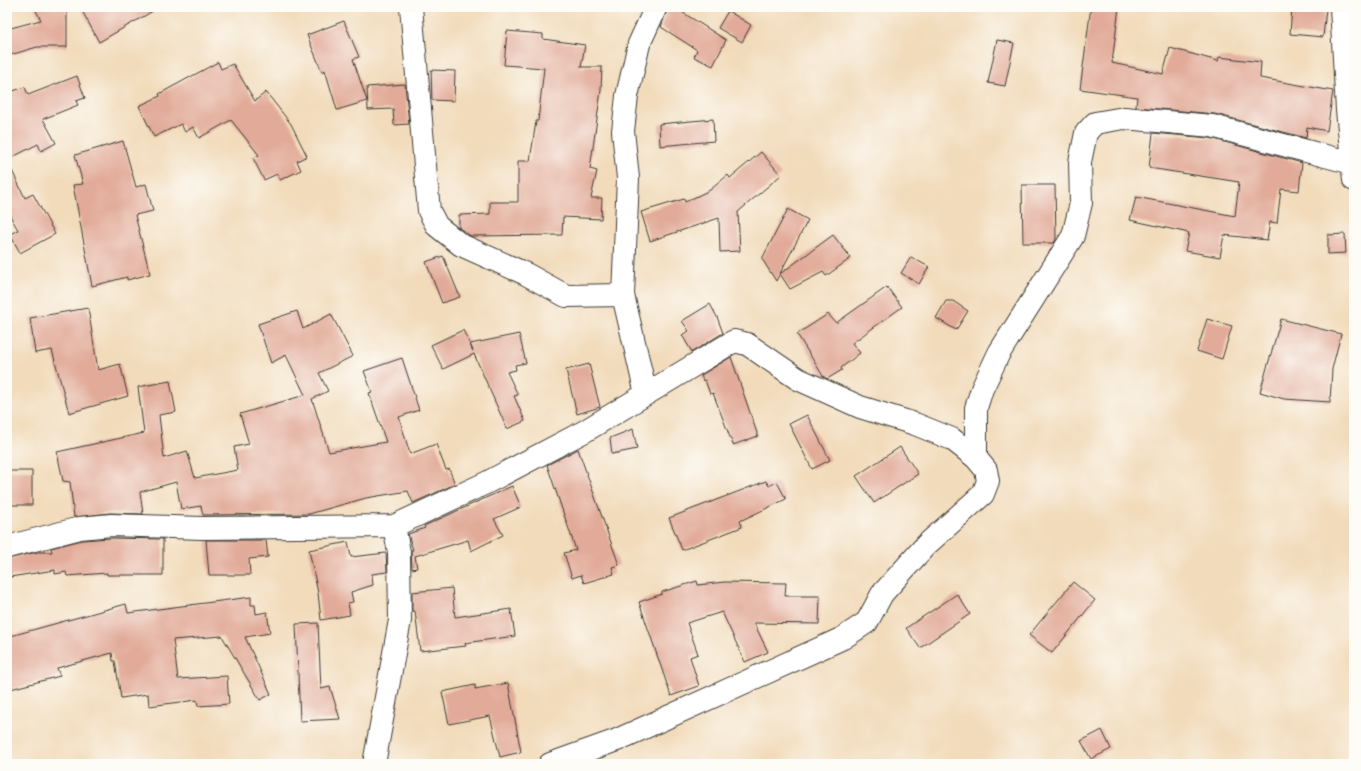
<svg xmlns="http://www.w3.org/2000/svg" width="1361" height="771" font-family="'Indie Flower',sans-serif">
<rect width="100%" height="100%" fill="#fdfcf7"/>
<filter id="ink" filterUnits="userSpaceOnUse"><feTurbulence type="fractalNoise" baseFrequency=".025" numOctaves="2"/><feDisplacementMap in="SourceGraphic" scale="8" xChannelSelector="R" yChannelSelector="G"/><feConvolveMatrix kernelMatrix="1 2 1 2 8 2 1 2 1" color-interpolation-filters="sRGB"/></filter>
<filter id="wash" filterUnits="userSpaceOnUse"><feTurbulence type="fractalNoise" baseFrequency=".012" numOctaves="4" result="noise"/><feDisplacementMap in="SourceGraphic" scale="16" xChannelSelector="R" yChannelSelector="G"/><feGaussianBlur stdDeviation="0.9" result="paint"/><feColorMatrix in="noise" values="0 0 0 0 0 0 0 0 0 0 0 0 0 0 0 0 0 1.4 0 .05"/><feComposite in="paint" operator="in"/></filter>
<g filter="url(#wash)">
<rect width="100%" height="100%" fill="#f2dbbb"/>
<g id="blocks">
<path fill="#e2ab99" d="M34 7H67V47H37L7 56V29L41 20Z
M80 7H160L99 42Z
M668 7H674L726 40 713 66 694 57 697 50 661 27Z
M1091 7H1119L1112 63 1163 74 1170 48 1218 61 1219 57 1261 62 1260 78 1333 91 1327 131 1307 127 1306 138 1215 114 1136 107 1137 97 1080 89Z
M1292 7 1326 9 1323 37 1290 34Z
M728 11 751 25 742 42 718 28Z
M344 21 359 57 353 59 367 101 337 110 325 70 322 72 307 35Z
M507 31 543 34V39L585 45 581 67H602L601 90 590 169 597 171 591 198H602L601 219 563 217 562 235 471 236 459 228V215L490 214V202H518V161H530L536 121H538L544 68 504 65Z
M997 40 1014 43 1005 86 988 83Z
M218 62 221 69 233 64 255 101 266 92 291 124 307 156 297 161 301 170 280 180 277 174 264 180 253 158 259 155 231 120 199 138 193 127 185 132 181 124 154 137 139 106 160 96 159 94Z
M431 70 455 71 454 101 432 100Z
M77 76 85 98 76 101 78 105 43 119 56 143 41 151 38 144 7 160V93L25 87 28 95Z
M405 84 409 124 394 125 393 109 368 110 367 87Z
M713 119 714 141 660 146 659 124Z
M1153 133 1210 138 1302 163 1299 191 1281 189 1277 223 1270 222 1267 240 1224 235 1220 257 1185 251 1189 233 1130 220 1136 197 1235 216 1239 182 1149 168Z
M123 141 136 187 146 184 153 211 135 215 150 274 127 280V277L92 286 73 185 83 184 75 155Z
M761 152 781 175 738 212 740 251 720 252 719 218 650 241 641 212 684 199 685 202 710 190 728 175 730 178Z
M7 160 25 198 33 194 55 234 20 253 10 234 18 230 7 210Z
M1022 185H1055L1056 239 1054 243H1023Z
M788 209 808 220 776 281 762 259Z
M1345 234 1346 253 1328 254V235Z
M833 235 851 258 826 276 823 272 790 289 780 274Z
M443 256 460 297 442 303 426 262Z
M911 257 929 267 919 284 901 273Z
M887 287 902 307 852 343 860 353 841 368 842 370 827 379 823 376 797 334 828 314 836 323Z
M946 301H953L968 311 956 330 936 318Z
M710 304 717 317 723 333 692 352 682 335 689 331 682 321Z
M88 308 98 370 120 364 128 396 69 413 52 350 35 353 30 318Z
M297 311 303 329 331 314 353 356 319 373 328 391 312 399 329 452 386 442 369 393 372 392 364 371 402 358 419 410 399 417 410 454 436 444 446 470 449 469 455 484 413 503 408 491 366 498 309 514 203 515 201 506 181 509 176 482 140 492 143 514 110 513 74 517 70 482 63 481 57 452 144 433 138 387 170 381 176 412 159 415 164 458 187 451 195 478 238 470 234 447 249 444 240 414 305 395 286 355 271 363 258 324Z
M1207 319 1232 326 1222 359 1197 351Z
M1281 319 1341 334 1332 369 1330 402 1284 399 1260 392Z
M463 330 473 351 470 344 519 334 526 363 515 365 516 370 507 372 518 395 514 396 525 421 507 429 474 354 443 369 431 345Z
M731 357 758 436 733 445 713 393 710 394 705 380 703 381 701 375Z
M589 364 600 407 577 414 566 370Z
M807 415 830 460 812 469 789 424Z
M633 429 637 449 612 454 610 438Z
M900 447 918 474 874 503 856 476Z
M578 449 619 565 612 567 614 574 584 583 581 575 572 578 564 553 576 550 547 465Z
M7 471H32V505H7Z
M766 481 769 486 777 482 786 499 740 521 742 527 682 550 669 518Z
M512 486 521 507 494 519 503 535 471 551 468 540 415 556 417 568 412 569 411 550H413L408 534 425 528 424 526Z
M111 538 163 539V575H107V573L67 576 66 572 55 574V570L10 577V571H7V559L37 552H52L51 548 82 540Z
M206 540H266L268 557 249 559 250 575H209Z
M348 542 351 557 386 553 387 572 372 574 373 585 351 592 353 602 348 603 350 615 321 620 318 593 309 550Z
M697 581 698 585 724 582 786 583 785 596H820L819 624 754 623 768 652 745 662 722 612 687 623 698 654 690 657 699 686 671 696 639 602 662 594V592Z
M1073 582 1095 600 1052 653 1029 635Z
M452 588 455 617 511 609 515 636 465 643 466 646 420 651 415 611H412V592Z
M957 594 970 614 920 648 906 628Z
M251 597V605H255L256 614 267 612 270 633 245 637 271 694 260 700 222 636 173 640 178 679 227 676 229 704 198 706 197 700 149 706 148 694 121 698 115 661H113L112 653 57 668 60 676 7 690V637L126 604 128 613Z
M318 623 321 689 330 687 340 719 300 721 296 624Z
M508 683 521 752 500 757 490 716 449 724 442 692 475 685V689Z
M1102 730 1111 749 1091 759 1081 741Z"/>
</g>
</g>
<g filter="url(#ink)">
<use href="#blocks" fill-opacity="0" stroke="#3c3934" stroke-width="1"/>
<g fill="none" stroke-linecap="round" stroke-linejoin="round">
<defs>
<path id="street" d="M411 7 429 211 437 226 461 245 526 274 566 296 623 295
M1341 7 1347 110 1354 180
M646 394 623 295 628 178 623 131 627 96 639 44 656 7
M976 458V408L982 389 999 353 1073 236 1081 203 1080 162 1086 133 1095 123 1124 118 1212 126 1352 163
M7 547 80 528 111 525 202 528 394 526 486 483 585 431 734 341 747 344 798 379 860 407 915 424 952 439 976 458 986 470 988 481 983 494 926 545 882 594 867 622 843 638 617 740 550 764
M374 764 400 620 399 552 394 526"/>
</defs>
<use href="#street" stroke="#3c3934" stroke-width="24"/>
<use href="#street" stroke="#fff" stroke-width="22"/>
</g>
</g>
<rect width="1361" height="771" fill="none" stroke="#fdfcf7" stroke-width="24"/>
</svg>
